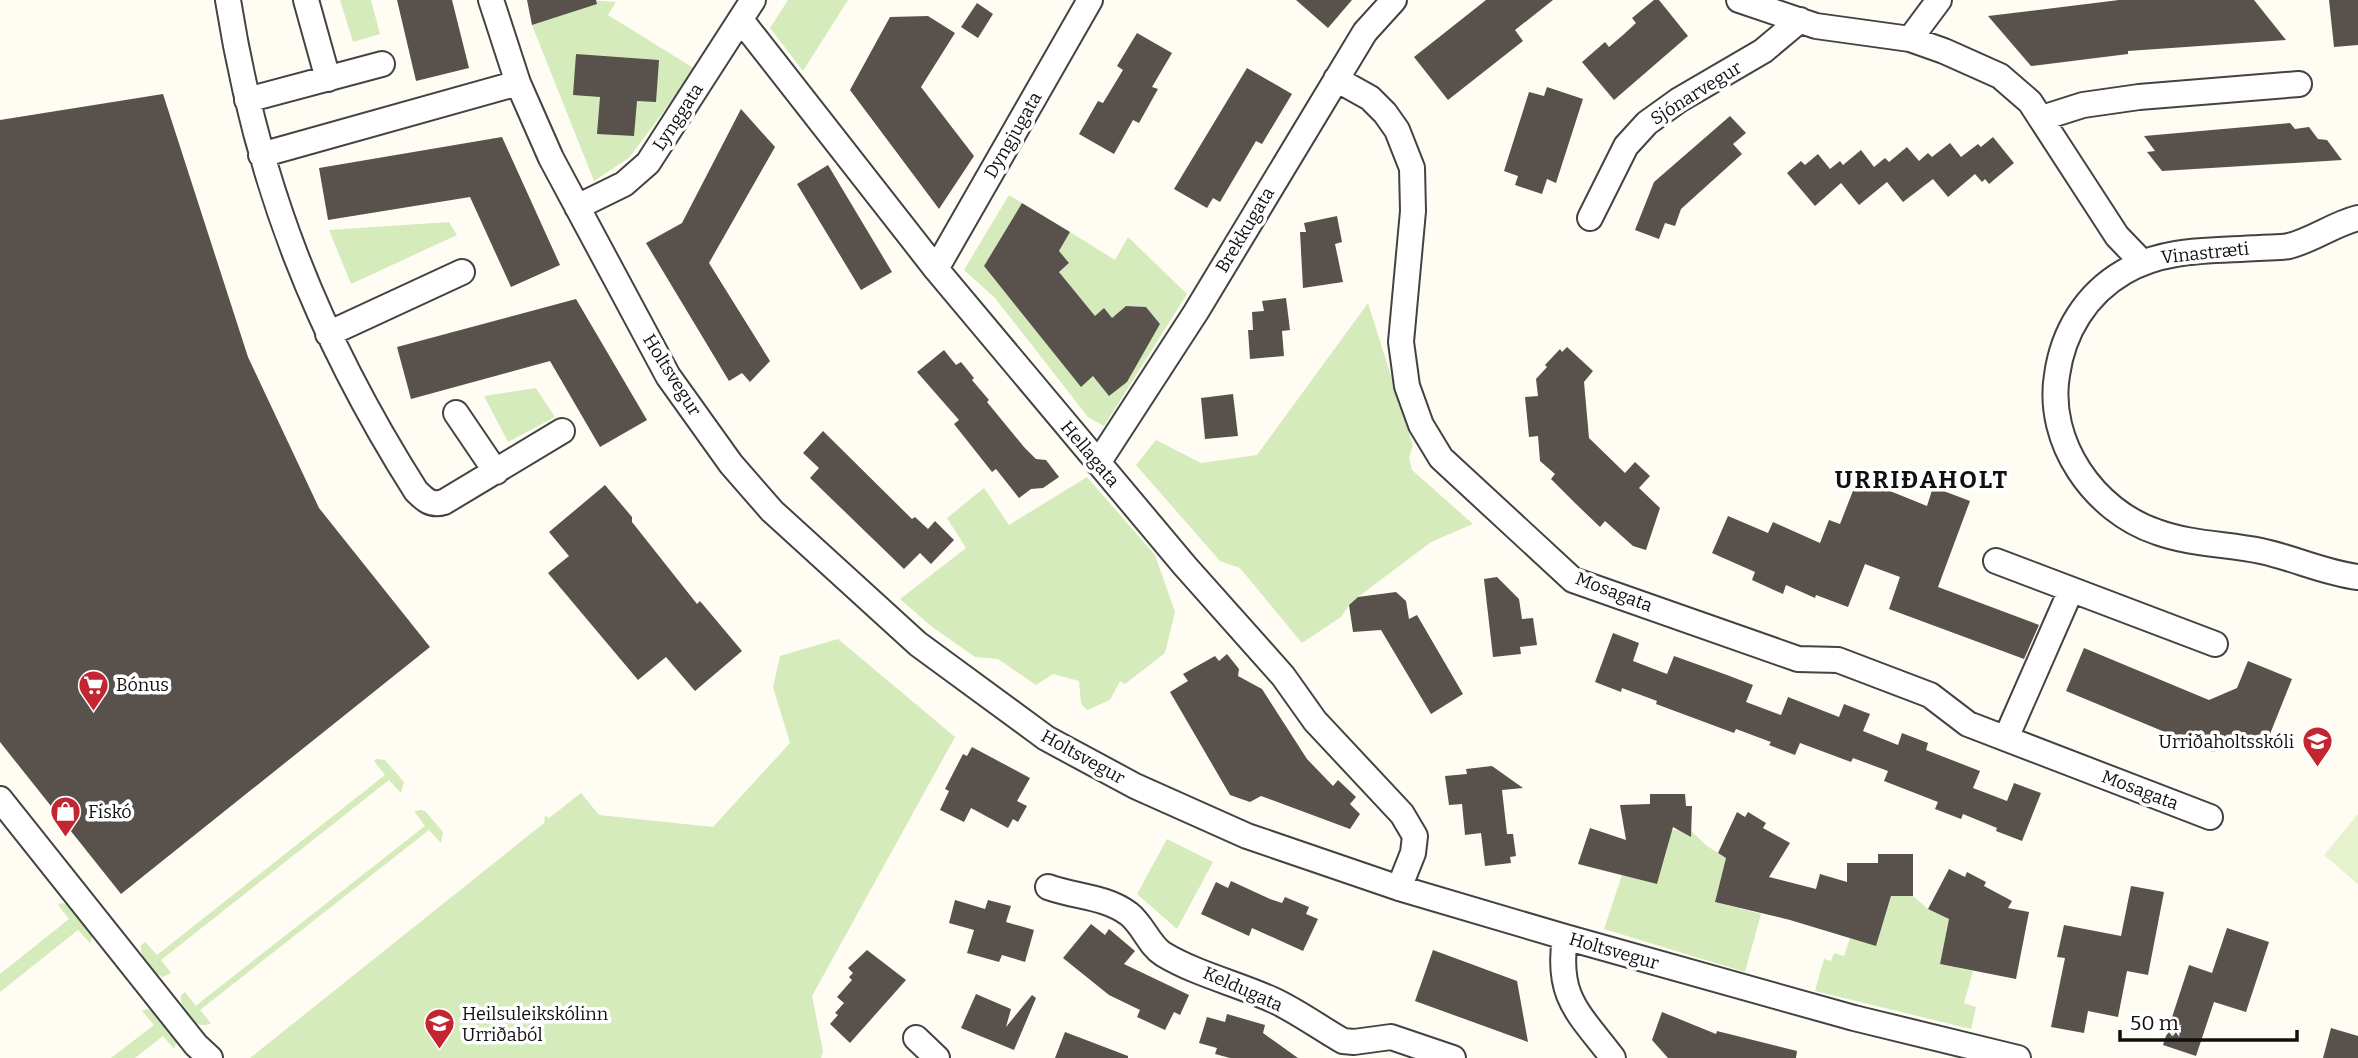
<svg xmlns="http://www.w3.org/2000/svg" width="2358" height="1058" font-family="Bitter,serif">
<rect width="100%" height="100%" fill="#fffcf3"/>
<path fill="#d5ebbc" d="M340 0H371L380 34 353 42Z
M588 0 616 2 608 15 695 69 629 158 594 181 532 25 589 6Z
M788 0H848L803 71 770 28Z
M1009 195 1022 203 984 266 1081 386 1093 376 1127 382 1160 324 1146 307 1126 306 1112 318 1104 309 1095 316 1059 272 1069 263 1059 251 1070 232 1115 260 1128 237 1187 294 1104 426 1088 417 995 298 964 270Z
M449 222 457 235 351 284 329 230Z
M1368 303 1413 446 1409 457 1412 470 1473 524 1431 542 1358 597 1349 605 1341 617 1302 643 1240 568 1220 561 1136 465 1156 440 1201 463 1257 455Z
M536 388 555 417 508 442 484 396Z
M1087 477 1155 555 1175 612 1165 653 1125 684 1120 681 1110 700 1087 710 1081 704 1079 681 1053 674 1036 685 998 659 975 657 931 626 900 599 966 548 947 518 984 488 1009 525Z
M838 639 955 737 812 996 823 1051 821 1058H250L544 823 545 815 549 818 581 793 599 815 713 827 790 743 773 687 780 656Z
M377 759 385 760 404 782 401 793 389 780 161 960 171 973 163 977C152 973 139 957 141 945L145 942 157 955 385 775 374 761Z
M421 810 425 811 443 832 441 843 429 830 200 1010 211 1023C196 1032 179 1010 181 995L185 992 196 1006 203 1000 425 826 414 811Z
M1658 829 1691 831 1707 846 1726 858 1715 902 1761 914 1745 972 1604 929 1622 875 1657 884 1667 850 1654 845Z
M1167 839 1213 862 1177 929 1137 894Z
M1891 896H1913L1928 909 1949 919 1940 964 1973 971 1964 1003 1976 1007 1971 1029 1815 991 1824 959 1831 961 1834 953 1844 956 1850 938 1876 946Z
M61 903 69 905 93 935 90 943 78 930 0 992V974L69 919 58 905Z
M146 1009 154 1010 177 1041 174 1049 163 1036 135 1058H111L154 1025 142 1011Z"/>
<path fill="#e6f2ce" d="M2358 814V884L2324 855Z"/>
<path fill="#59514c" d="M397 0H452L469 68 416 81Z
M527 0H596L597 4 532 25Z
M1296 0H1352L1328 28Z
M1486 0H1553L1515 30 1523 41 1448 100 1414 57Z
M1654 0H1659L1688 36 1614 100 1582 62 1605 42 1609 47 1623 35 1636 23 1632 18Z
M2119 0H2254L2286 40 2128 51V54L2031 66 1988 16Z
M2329 0H2358V45L2334 47Z
M977 3 993 14 978 38 961 27Z
M928 16 955 33 921 87 974 156 939 209 850 90 890 17Z
M1137 33 1172 53 1152 87 1158 89 1139 123 1133 120 1114 154 1079 134 1098 101 1103 103 1123 70 1117 66Z
M576 54 659 60 656 102 637 101 634 136 597 134 600 97 573 95Z
M1247 68 1292 94 1262 144 1256 141 1220 202 1213 198 1207 208 1174 189Z
M1547 87 1583 99 1556 183 1547 179 1542 194 1515 185 1518 176 1504 171 1529 92 1544 96Z
M163 94 248 357 319 508 430 647 121 894 0 742V120Z
M741 109 775 147 709 263 770 361 750 382 742 373 729 381 646 243 682 223Z
M1730 116 1746 133 1733 144 1742 154 1681 209 1675 226 1665 223 1659 239 1635 230 1654 182Z
M2290 123 2295 129 2309 127 2318 139 2327 140 2342 160 2162 171 2147 152 2155 151 2144 136Z
M502 137 560 265 511 287 470 197 328 220 319 168Z
M1993 137 2014 163 1989 184 1985 179 1982 182 1975 174 1948 197 1933 179 1903 202 1887 182 1859 205 1841 183 1815 206 1787 173 1801 161 1805 165 1818 154 1830 169 1840 161 1843 165 1861 150 1874 167 1885 158 1889 162 1907 147 1919 161 1928 153 1932 157 1950 143 1961 157 1978 144 1981 147Z
M828 165 892 272 861 290 797 184Z
M1022 203 1070 232 1059 251 1069 263 1059 272 1095 316 1104 308 1112 318 1126 306 1146 307 1160 324 1127 382 1109 396 1093 376 1081 387 984 266Z
M1337 216 1342 242 1335 244 1343 282 1303 288 1300 232H1306L1304 223Z
M1286 298 1290 330 1282 331 1284 356 1250 359 1248 330H1253L1252 312 1264 311 1262 301Z
M576 299 647 420 600 447 550 361 411 399 397 347Z
M1567 347 1593 371 1584 382 1589 438 1625 473 1635 462 1650 476 1639 488 1660 508 1646 550 1633 546 1605 521 1600 527 1576 504 1551 479 1555 474 1540 461 1538 436 1529 437 1525 397 1538 396 1536 379 1547 367 1545 365 1560 349 1562 352Z
M944 350 956 365 961 362 974 378 972 380 989 400 987 402 1024 447 1036 459 1046 460 1059 477 1043 488 1031 489 1019 498 996 469 992 472 954 424 959 420 917 372Z
M1233 394 1238 436 1205 439 1201 398Z
M823 431 912 519 915 517 928 529 935 521 954 540 931 564 920 553 904 569 810 478 819 468 803 453Z
M1858 478 1927 506 1933 487 1970 501 1938 587 2039 625 2024 659 1889 609 1900 577 1865 564 1848 607 1816 595 1815 598 1786 585 1783 594 1752 580 1755 572 1712 553 1728 516 1768 533 1773 522 1820 543 1829 520 1840 524Z
M605 485 632 517V522L697 604 700 601 742 651 695 691 666 657 638 680 548 573 569 556 549 532Z
M1497 577 1519 599 1522 619 1533 618 1537 645 1520 647 1521 654 1493 657 1484 579Z
M1396 592 1406 601 1409 619 1417 615 1463 694 1431 714 1381 630 1353 632 1349 605 1358 597Z
M1613 633 1639 643 1633 661 1667 674 1674 656 1727 675 1753 685 1746 702 1781 715 1788 697 1839 717 1844 704 1870 714 1863 731 1898 745 1902 733 1928 743 1926 750 1980 771 1973 788 2007 801 2014 783 2041 793 2022 841 1996 831 1997 828 1963 814 1961 819 1935 809 1938 802 1884 781 1888 771 1853 758 1851 762 1800 743 1795 755 1769 745 1771 742 1736 729 1734 733 1656 704 1657 701 1622 688 1621 692 1595 682Z
M2084 648 2209 700 2237 688 2248 661 2292 679 2270 734 2213 752 2066 691Z
M1227 654 1239 669 1238 676 1262 689 1307 759 1333 786 1338 780 1356 797 1350 804 1360 814 1350 829 1261 796 1250 802 1230 795 1170 692 1188 681 1183 674 1215 656 1219 661Z
M972 747 1030 778 1017 801 1027 806 1018 822 1013 819 1008 828 971 808 964 822 940 810 949 791 945 789 963 754 967 756Z
M1492 766 1523 788 1502 790 1507 834H1513L1516 856 1510 857 1511 863 1485 866 1481 833 1465 835 1462 804 1449 805 1445 776 1467 774 1466 769Z
M1650 794H1685L1686 806H1692L1691 837 1673 827 1657 884 1578 864 1590 828 1626 840 1620 805 1650 804Z
M1737 812 1745 817 1748 812 1766 823 1763 828 1790 843 1769 877 1816 889 1820 874 1847 882V863H1878V854H1913V896H1891L1876 946 1790 920 1715 902 1726 858 1718 853Z
M1949 869 1965 877 1967 872 1986 882 1984 886 2012 901 2008 908 2029 912 2016 979 1940 964 1949 919 1928 909Z
M1231 881 1270 899 1282 903 1285 897 1309 907 1306 914 1318 919 1303 951 1252 928 1249 936 1201 914 1216 882 1228 888Z
M2131 886 2164 892 2148 975 2127 971 2118 1017 2088 1011 2084 1033 2051 1027 2065 958 2057 957 2064 925 2121 936Z
M955 900 985 909 988 900 1011 906 1006 922 1034 930 1025 962 1002 955 999 962 967 953 974 930 949 923Z
M1091 924 1105 935 1109 929 1135 951 1124 964 1189 995 1180 1015 1174 1012 1165 1030 1137 1017 1140 1010 1109 995 1063 958Z
M2227 928 2269 942 2246 1012 2214 1002 2196 1056 2163 1045 2189 965 2212 973Z
M867 950 906 980 850 1043 830 1024 838 1015 835 1013 844 1003 837 997 852 980 849 977 853 973 848 968Z
M1433 950 1517 981 1528 1042 1415 1001Z
M976 994 1011 1009 1006 1027 1032 995 1036 998 1014 1050 961 1028Z
M1662 1012 1716 1034 1717 1031 1797 1051 1796 1058H1668L1652 1040Z
M1227 1014 1265 1025 1263 1033 1298 1058H1230L1215 1054 1217 1048 1199 1043 1207 1017 1225 1022Z
M2331 1028 2358 1036V1058H2323Z
M1065 1032 1128 1056V1058H1055Z"/>
<g fill="none" stroke-linecap="round" stroke-linejoin="round">
<defs>
<path id="minor" d="M228 0C257 183 317 335 416 491 425 500 431 506 444 502L562 431
M306 0 328 79
M491 0 518 83 551 158 668 376 731 464 772 511 918 644 1046 738 1135 786 1247 836 1399 888 1565 937 1854 1018 2018 1058
M1739 0 1816 26 1910 39 1944 51 2000 76 2030 102 2117 236 2142 262
M741 20 936 269 1185 566 1283 676 1315 721 1402 814 1415 836 1413 853 1399 888
M1910 39 1939 0
M1336 79 1370 98 1385 113 1397 130 1412 168 1413 211 1401 342 1407 386 1421 425 1441 458 1573 580 1798 659 1838 660 1930 695 1968 724 2210 817
M247 100 382 64
M2042 118 2083 105 2139 97 2299 84
M261 155 518 83
M577 207 624 184 648 163 753 0
M1590 218 1626 146 1647 123 1679 100 1763 51 1800 20
M2358 218C2334 224 2313 240 2289 246 2280 248 2268 247 2258 248 2212 251 2164 248 2124 272 2086 294 2063 332 2057 375 2046 442 2094 511 2157 532 2190 544 2226 544 2261 551 2294 558 2325 573 2358 577
M936 269 1090 0
M328 334 462 272
M456 413 496 472
M1098 463 1196 312 1365 32 1394 0
M1996 561 2215 644
M2006 738 2071 590
M0 799 196 1045 210 1058
M1048 887C1075 897 1105 896 1129 914 1143 925 1149 945 1163 954 1196 974 1238 984 1273 1000 1297 1011 1320 1028 1343 1041L1354 1042 1391 1037 1453 1058
M1565 937C1556 998 1579 1013 1613 1058
M916 1038 937 1058"/>
</defs>
<use href="#minor" stroke="#434343" stroke-width="28"/>
<use href="#minor" stroke="#fff" stroke-width="24"/>
</g>
<defs>
<symbol id="supermarket-pin" viewBox="-11 -11 22 30"><path d="M0 17L-7.5 6A9.5 9.5 0 1 1 7.5 6Z" fill="#c32531" stroke="#fff"/><path d="M-6-5.5h2.5l.6 2H6L4.5 2H-2.5L-4.4-4H-6ZM-1.5 3.2a1.3 1.3 0 1 0 .1 0ZM3 3.2a1.3 1.3 0 1 0 .1 0Z" fill="#fff"/></symbol>
<symbol id="school-pin" viewBox="-11 -11 22 30"><path d="M0 17L-7.5 6A9.5 9.5 0 1 1 7.5 6Z" fill="#c32531" stroke="#fff"/><path d="M0-5L7-2L0 1L-7-2ZM-4 1L0 2.5L4 1V4Q0 6-4 4Z" fill="#fff"/></symbol>
<symbol id="shop-pin" viewBox="-11 -11 22 30"><path d="M0 17L-7.5 6A9.5 9.5 0 1 1 7.5 6Z" fill="#c32531" stroke="#fff"/><path d="M-5-2.5h2.3a2.7 3.5 0 0 1 5.4 0H5L5.5 6h-11ZM-1.5-2.5h3a1.5 2.3 0 0 0-3 0Z" fill="#fff"/></symbol>
</defs>
<g fill-rule="evenodd">
<use href="#supermarket-pin" x="76" y="668" width="35" height="47"/>
<use href="#school-pin" x="2300" y="724" width="35" height="47"/>
<use href="#shop-pin" x="48" y="794" width="35" height="47"/>
<use href="#school-pin" x="422" y="1006" width="35" height="47"/>
</g>
<g text-anchor="middle" stroke-width="7" stroke-linejoin="round" paint-order="stroke">
<g font-size="18" fill="#101010" stroke="#fff">
<text transform="translate(1696 93) rotate(-32)" y="6">Sjónarvegur</text>
<text transform="translate(678 117) rotate(-57)" y="6">Lynggata</text>
<text transform="translate(1013 135) rotate(-60)" y="6">Dyngjugata</text>
<text transform="translate(1245 230) rotate(-59)" y="6">Brekkugata</text>
<text transform="translate(2205 253) rotate(-6)" y="6">Vinastræti</text>
<text transform="translate(672 375) rotate(58)" y="6">Holtsvegur</text>
<text transform="translate(1090 454) rotate(50)" y="6">Hellagata</text>
<text transform="translate(1614 592) rotate(21)" y="6">Mosagata</text>
<text transform="translate(1083 757) rotate(29)" y="6">Holtsvegur</text>
<text transform="translate(2140 790) rotate(21)" y="6">Mosagata</text>
<text transform="translate(1614 951) rotate(16)" y="6">Holtsvegur</text>
<text transform="translate(1243 989) rotate(24)" y="6">Keldugata</text>
</g>
<g font-size="18" fill="#101010" stroke="#fff" text-anchor="start">
<text x="116" y="691">Bónus</text>
<text x="2294" y="748" text-anchor="end">Urriðaholtsskóli</text>
<text x="88" y="818">Fiskó</text>
<text x="462" y="1020">Heilsuleikskólinn<tspan x="462" dy="21">Urriðaból</tspan></text>
</g>
<g font-size="24" font-weight="bold" letter-spacing="2" fill="#101010" stroke="#fff">
<text x="1922" y="488">URRIÐAHOLT</text>
</g>
</g>
<path d="M2120 1030v10h177v-10" fill="none" stroke="#101010" stroke-width="3.5"/>
<text x="2130" y="1030" font-size="21" fill="#101010" stroke="#ffffff" stroke-width="5" paint-order="stroke">50 m</text>
</svg>
